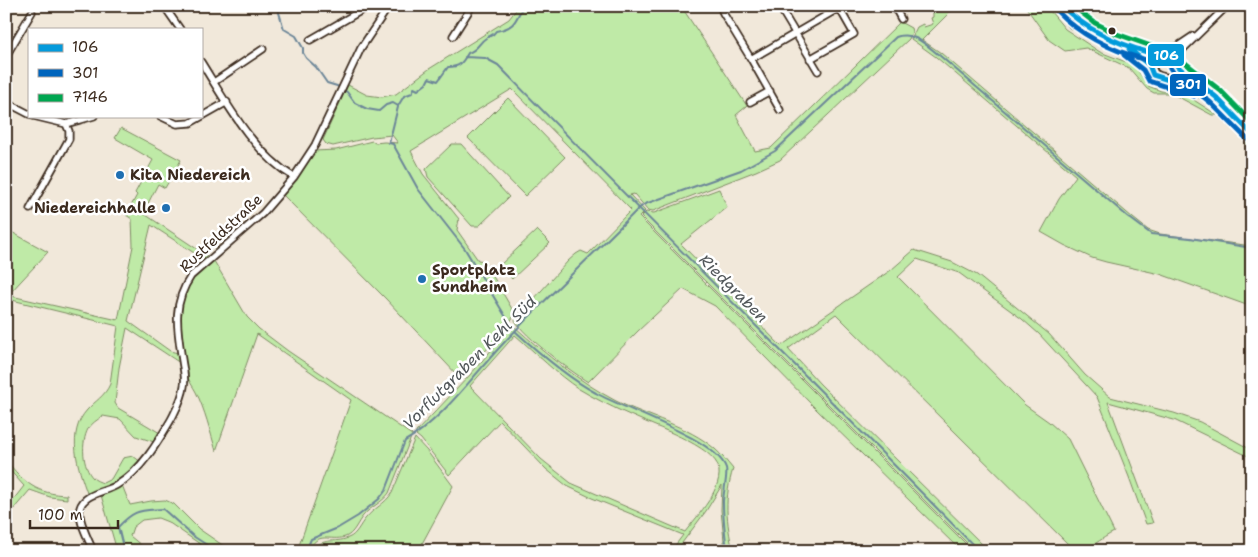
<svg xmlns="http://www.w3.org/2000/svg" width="1258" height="557" font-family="'Shantell Sans',sans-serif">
<rect width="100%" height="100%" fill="#f1e8da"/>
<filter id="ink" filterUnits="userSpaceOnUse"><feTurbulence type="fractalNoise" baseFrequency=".02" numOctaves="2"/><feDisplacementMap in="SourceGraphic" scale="10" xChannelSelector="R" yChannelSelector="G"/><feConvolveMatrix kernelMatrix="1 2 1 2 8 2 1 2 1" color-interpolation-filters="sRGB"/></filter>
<g filter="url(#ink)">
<path fill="#bfeaa7" stroke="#7d8a62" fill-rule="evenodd" d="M519 6H681L747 106 736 115 755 151 771 148 900 22 911 28 912 32 909 39 780 160 756 171 653 211 648 210 634 194 630 195 645 211 639 217 973 551H961L814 407 715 306 683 289 638 331 588 382C572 372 523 336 515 320L568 261 576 254 581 251 588 254 631 210 512 89 411 151 423 174 459 219 457 230 478 260 484 261 515 314 508 325 462 378 459 377 386 299 283 195 300 174 315 151 336 150 372 141 375 143 384 142 398 143 392 135 372 137 333 146 326 144 323 140 348 85 367 95 382 97 396 94 429 69 509 19Z
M933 6H956L922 40 941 53 1133 218 1148 230 1160 234 1252 246V307L1160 274 1106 262 1092 258 1064 245 1041 232 1059 199 1076 176 936 57 911 39 917 27 923 24 924 27 933 24 931 18 933 17Z
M1025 6H1046L1065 29 1100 52 1134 65 1148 86 1161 91 1177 92 1186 95 1217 115H1212L1171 93H1154L1147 89 1129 68 1086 48 1065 51 1049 40Z
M1049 6H1055L1070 25 1101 46 1069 28Z
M1139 63 1149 79 1154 83 1182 87 1221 110 1252 142V151C1232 128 1213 103 1185 91 1173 86 1157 91 1147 82 1143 77 1142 70 1137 65Z
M508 98 565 157 525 196 468 138Z
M121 128 181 160 165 188 158 184 143 213 209 257 205 260 151 225 128 321 170 351 178 353 180 363 127 328 119 368 115 403 118 408 160 433 154 442 136 436 120 419 103 416C97 420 92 423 88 429 81 442 82 467 93 478 95 480 100 482 103 483L111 479 123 458 133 456 141 462 121 481 103 489 87 493C78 468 66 433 87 410 95 401 105 396 110 384L118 326 12 300 6 304V300L11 296 118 320 133 246 132 219 126 215 137 195 135 193 153 160 115 138Z
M452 144H461L509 197 479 226H472L428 177 426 169Z
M719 189 727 207 681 244 781 346 891 270 914 250 952 262 977 275 1049 334 1085 375 1110 397 1174 413 1200 422 1252 450V458L1174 420 1108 402 1153 523 1146 524 1129 477 1097 397 1039 334 1022 319 959 273 917 259 898 277 1025 405 1049 422 1068 439 1114 532C1101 538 1089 551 1075 551L836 314 788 349 820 384 989 551H975L641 217 646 212 654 213Z
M6 229 48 252 9 294 6 292Z
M537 230 550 243 512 279 499 266Z
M214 261 247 317 259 329 288 351 412 435 389 493C382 503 370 507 363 516 357 523 354 534 345 537 330 542 317 530 309 551H297L351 400 257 334 216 451C210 431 205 410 196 392 193 386 189 382 187 375 182 353 175 304 188 284 194 275 205 268 214 261Z
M511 327H515C545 354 580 382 616 401 648 417 687 425 715 449 722 455 727 462 733 469 724 498 726 521 733 551H725L721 510 722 485 706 511 676 551H671L683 535 592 498 567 486 546 469 500 421 449 475 421 439 416 435V432L470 375ZM515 335C536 353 556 374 579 389 609 407 641 420 672 433 685 439 713 452 718 466 725 487 697 516 685 532L571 483 541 459 470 386Z
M415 438 427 451 453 486 418 551H312C323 536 334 544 348 538 357 535 360 524 366 518 374 508 385 504 392 493Z
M6 460C24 483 37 494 67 495V499L50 497 30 490 6 518V509L24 486 6 466Z
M122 485 130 505 151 501 165 500 174 504 199 529 231 551H210L168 522 158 518 142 520 133 527 130 536 148 551H117L101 495Z"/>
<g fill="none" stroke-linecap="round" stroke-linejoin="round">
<path stroke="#6c8698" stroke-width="2" d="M277 6 284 29 296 36 303 48V53L306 58 316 67 327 83 337 86 347 92 355 103 367 109 379 111 386 105 393 103 398 106 404 96 412 93 414 88 418 90 426 84 429 78 438 81 448 67C460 67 462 63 468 53 479 49 478 43 486 38 491 35 493 36 496 31 515 28 515 21 523 6
M465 57 485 58 498 65C657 228 819 388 979 551
M398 107 389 143 393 144 418 189 465 249 507 319
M515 331C539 353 568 378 596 393 625 410 716 439 726 468 728 474 723 494 723 502 723 518 725 534 727 551
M124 551 118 527C135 509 139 511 163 509L193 536 216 551
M306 551 311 539 338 528 358 516 379 499 386 490 405 441C440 422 473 376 500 347 544 299 593 255 638 209L645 204 741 170 775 151 896 37C914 31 926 45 939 55L1127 216 1151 234 1190 238 1252 248"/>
<defs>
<path id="street" d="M164 6 180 29
M720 6 723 13 751 59 780 110
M779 6 818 71
M894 6 901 19
M453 36 472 6
M310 40 369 6
M1166 54 1193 36
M6 56 32 12
M751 59 839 8
M810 59 854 34 838 6
M1174 60 1181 51 1227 6
M201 62C226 102 253 153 294 177
M214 82 263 49
M6 102 29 114
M750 102 770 91
M33 116 66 124 94 116
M160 116 177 124 190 123 227 102
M30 209 69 139V131L66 124
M93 551C89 540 77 519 80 508 84 493 106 492 117 485 142 470 158 442 172 418 177 408 183 397 184 386 186 378 183 368 182 360 177 328 172 304 191 276L263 213 294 177 315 145 361 48 389 6"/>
<path id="primary" d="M1062 6 1074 18 1087 27 1125 46 1149 65 1153 75 1159 78 1185 84 1223 103
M1131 47 1156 55 1166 54 1170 56 1174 60 1178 67 1206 88
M1219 99 1252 134"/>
</defs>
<use href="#street" stroke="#3b2a1e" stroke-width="9"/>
<use href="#primary" stroke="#3b2a1e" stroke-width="14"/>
<use href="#street" stroke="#fff" stroke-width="5.5"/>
<use href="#primary" stroke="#faddab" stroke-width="10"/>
<defs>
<path id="bus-1" d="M1062 6C1086 30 1115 43 1147 52 1155 55 1163 53 1170 56L1178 67 1216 97 1252 134
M1129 49 1149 65 1153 75 1197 89"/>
<path id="bus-2" d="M1057 11C1081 36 1113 51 1146 60 1153 62 1160 61 1166 62L1173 72 1211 103 1247 139
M1124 55 1143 70 1149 81 1194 96"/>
<path id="bus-3" d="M1073 6 1095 23 1117 34 1151 46 1167 47 1174 50 1184 62 1221 91 1252 123"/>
</defs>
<use href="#bus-1" stroke="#fff" stroke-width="9"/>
<use href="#bus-2" stroke="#fff" stroke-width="9"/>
<use href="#bus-3" stroke="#fff" stroke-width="9"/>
<use href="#bus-1" stroke="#059adb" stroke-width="5"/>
<use href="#bus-2" stroke="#0065bd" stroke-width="5"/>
<use href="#bus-3" stroke="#00a651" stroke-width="5"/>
</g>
</g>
<circle fill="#3b2a1e" stroke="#fff" stroke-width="2" cx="1112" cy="31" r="4.5"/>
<g fill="#1f6fb2" stroke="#fff" stroke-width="2">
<circle cx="120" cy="175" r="5"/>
<circle cx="166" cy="208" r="5"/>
<circle cx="422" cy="279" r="5"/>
</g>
<g text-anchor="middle" stroke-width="5" stroke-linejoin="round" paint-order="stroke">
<g font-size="15" font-weight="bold" fill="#3b2a1e" stroke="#fff" text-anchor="start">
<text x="130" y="180">Kita Niedereich</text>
<text x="156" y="213" text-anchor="end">Niedereichhalle</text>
<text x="432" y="275">Sportplatz<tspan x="432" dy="17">Sundheim</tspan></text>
</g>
<g font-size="15" fill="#3b2a1e" stroke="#fff">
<text transform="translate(221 233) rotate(-43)" y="5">Rustfeldstraße</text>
</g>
<g font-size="16" font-style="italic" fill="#53585b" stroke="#fff">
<text transform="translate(734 288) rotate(45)" y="6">Riedgraben</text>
<text transform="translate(469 362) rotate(-45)" y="6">Vorflutgraben Kehl Süd</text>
</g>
</g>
<g stroke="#fff" stroke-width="2">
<rect x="1147" y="43" width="38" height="24" rx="5" fill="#059adb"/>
<rect x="1169" y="73" width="38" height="24" rx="5" fill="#0065bd"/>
</g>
<g font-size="14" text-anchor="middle" font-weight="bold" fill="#fff">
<text x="1166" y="60">106</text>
<text x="1188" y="89">301</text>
</g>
<rect width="1258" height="557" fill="none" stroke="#fff" stroke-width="25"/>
<rect x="12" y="12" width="1233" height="532" fill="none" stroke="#3b2a1e" stroke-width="2" filter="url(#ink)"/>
<rect x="28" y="28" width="175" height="90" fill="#ffffff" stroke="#b1aaa5"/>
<rect x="38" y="44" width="25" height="8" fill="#059adb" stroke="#b1aaa5"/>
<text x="72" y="52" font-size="15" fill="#3b2a1e">106</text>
<rect x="38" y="69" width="25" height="8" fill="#0065bd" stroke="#b1aaa5"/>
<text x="72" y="78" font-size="15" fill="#3b2a1e">301</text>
<rect x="38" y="94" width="25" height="8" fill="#00a651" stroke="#b1aaa5"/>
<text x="72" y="102" font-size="15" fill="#3b2a1e">7146</text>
<path d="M30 520v8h88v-8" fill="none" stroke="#3b2a1e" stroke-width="2.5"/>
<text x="38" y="520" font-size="15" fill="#3b2a1e" stroke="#ffffff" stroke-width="4" paint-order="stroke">100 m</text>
</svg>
